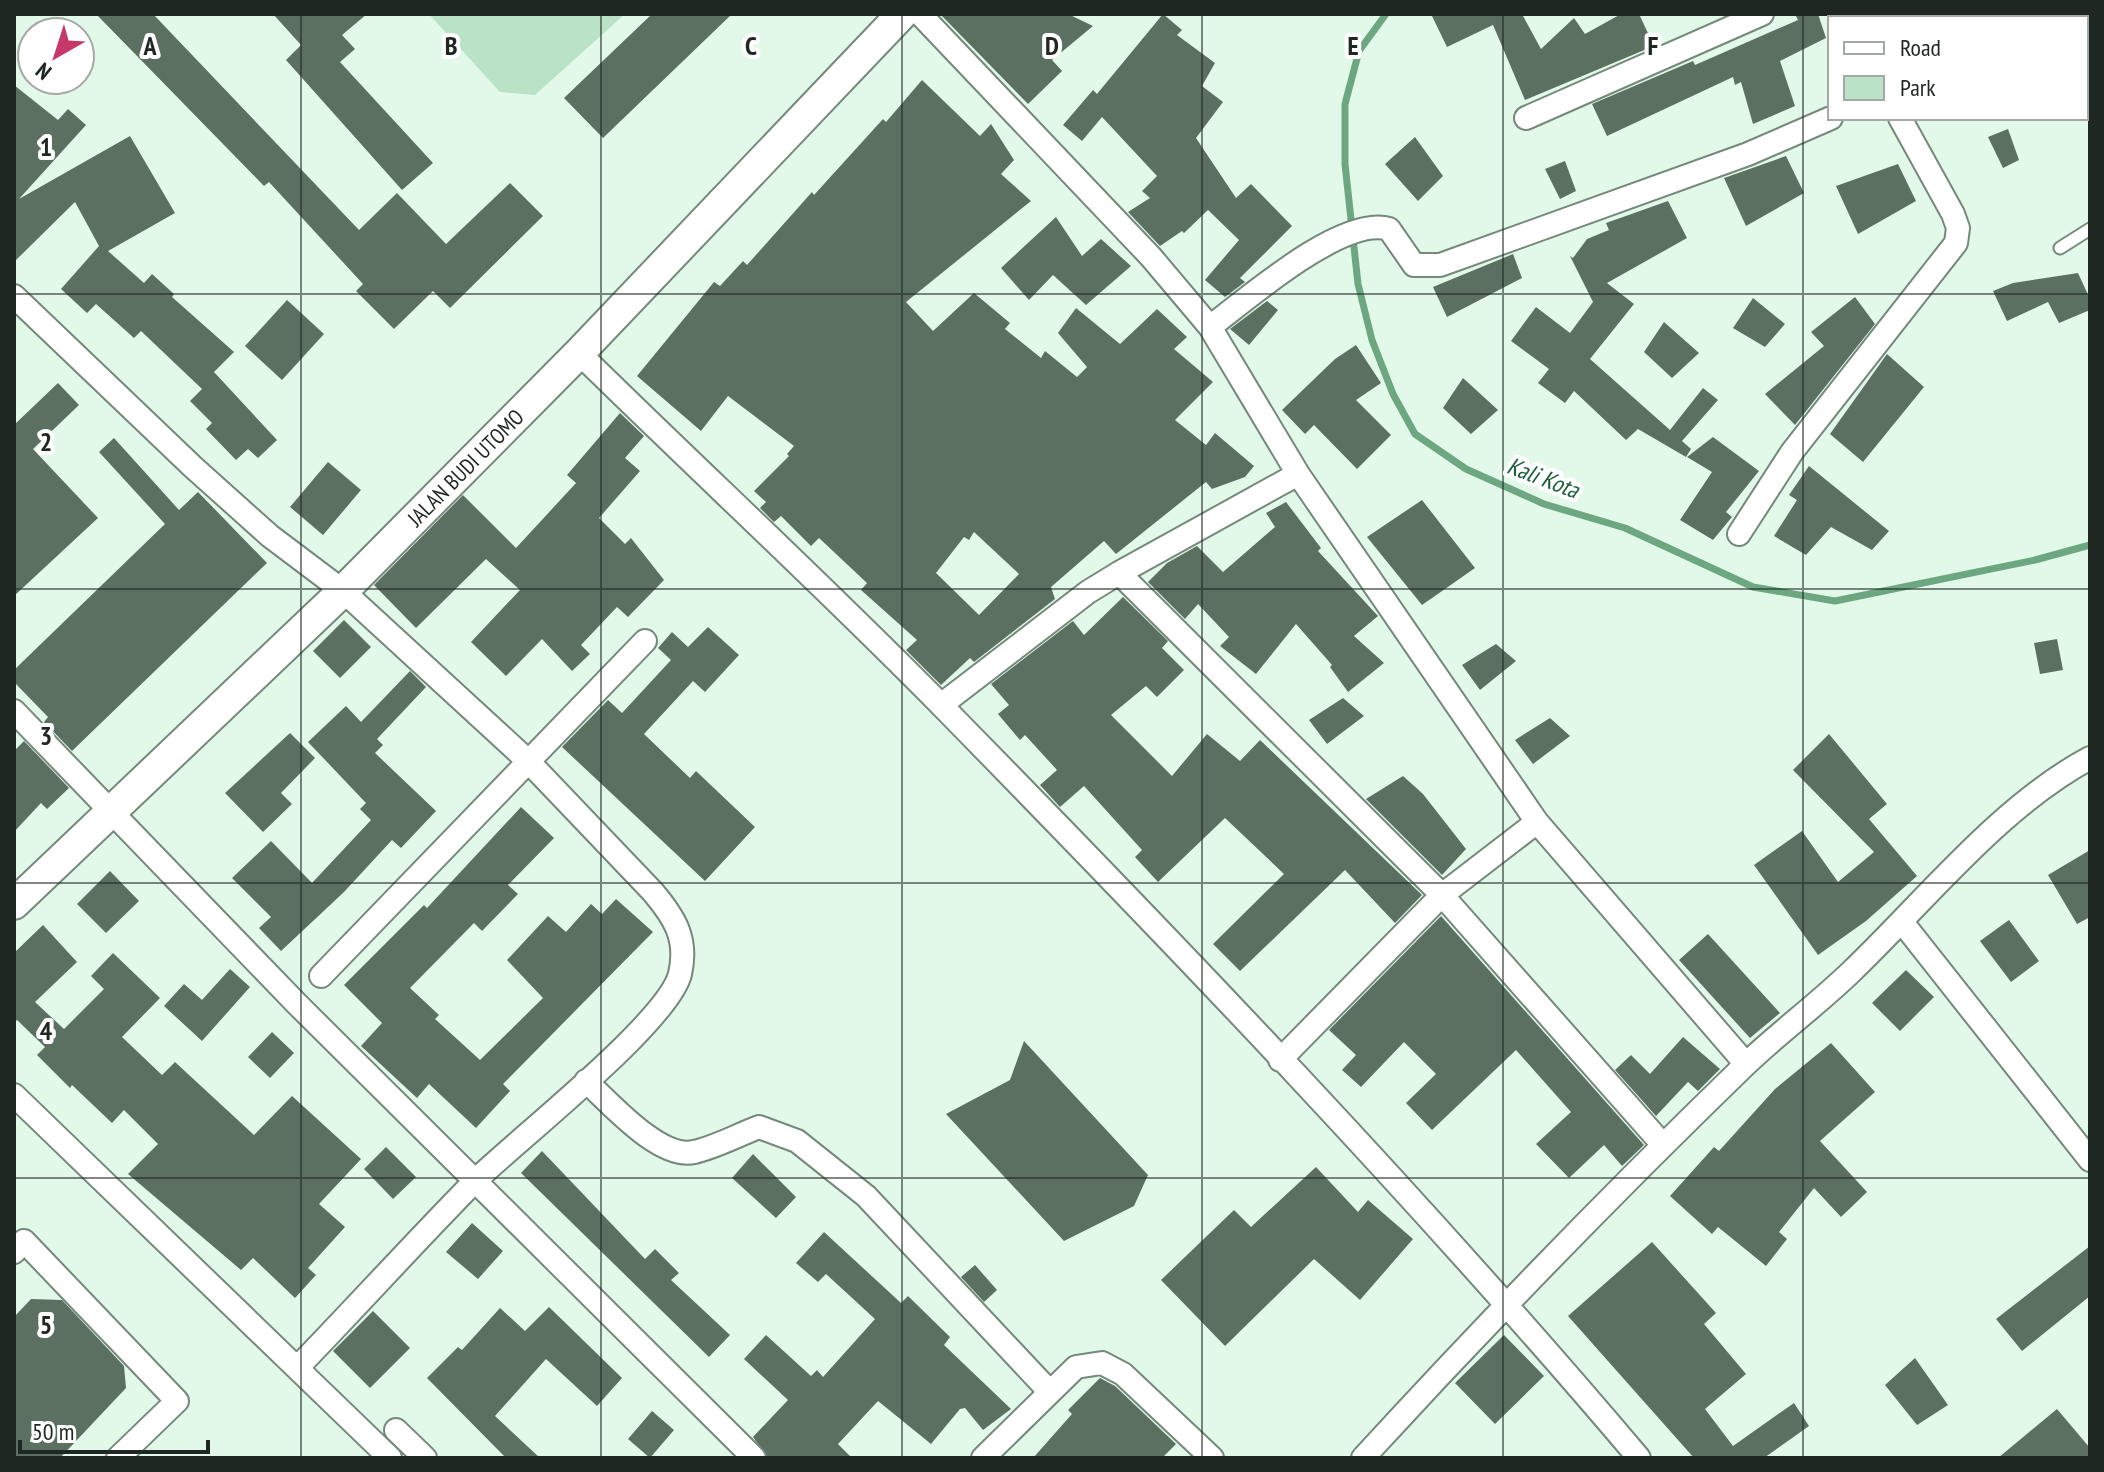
<svg xmlns="http://www.w3.org/2000/svg" width="2104" height="1472" font-family="'PT Sans Narrow',sans-serif">
<rect width="100%" height="100%" fill="#e2f9e9"/>
<path fill="#b9e2c6" d="M429 14H625L535 95 500 92Z"/>
<g fill="none" stroke-linecap="round" stroke-linejoin="round">
<path stroke="#6da781" stroke-width="7" d="M1386 14 1359 51 1345 104V164L1358 284 1372 340 1393 394 1415 434 1466 469 1544 504 1625 528 1753 587 1835 601 2035 560 2090 545"/>
</g>
<path fill="#5c7062" fill-rule="evenodd" d="M96 14H153L359 230 397 193 446 244 510 183 543 216 450 308 433 291 394 329 356 291 363 284 269 182 264 186Z
M273 14H367L342 35 355 49 340 62 433 163 402 190 286 60 301 45Z
M652 14H732L603 138 564 98Z
M940 14H1068L1093 26 1052 60 1062 71 1028 104Z
M1163 14 1182 30 1177 35 1215 63 1202 86 1223 102 1196 138 1236 198 1251 184 1292 226 1240 278 1245 282 1225 297 1205 280 1239 240 1208 210 1184 233 1182 231 1160 246 1128 212 1150 198 1142 191 1157 176 1102 117 1082 141 1063 125 1093 90 1097 94Z
M1431 14H1522L1541 49 1574 18 1585 34 1621 14H1639L1654 46 1525 100 1493 25 1447 47Z
M1795 14H1818L1826 38 1780 61 1795 106 1753 124 1741 82 1735 85 1733 77 1607 136 1592 104 1693 61 1695 65 1798 20Z
M922 80 980 136 991 124 1014 160 1001 174 1031 201 906 302 933 331 974 293 1010 323 1005 329 1041 358 1045 351 1077 377 1087 367 1058 333 1076 308 1120 344 1157 309 1187 337 1174 349 1213 382 1175 420 1206 445 1215 433 1254 466 1245 477 1212 489 1206 482 1116 554 1104 541 1051 587 1055 599 974 662 970 658 941 685 906 650 917 640 861 590 867 583 819 538 811 546 781 516 774 522 760 508 766 502 754 491 789 456 787 454 794 446 728 396 701 431 637 376 714 282 720 286 743 261 747 265 812 192 814 195 883 119 886 122ZM974 532 1019 574 979 615 936 573 964 537 969 540Z
M14 85 58 120 68 109 86 125 19 199 130 136 175 213 108 251 144 283 152 274 174 294 172 297 234 352 214 372 277 440 258 458 248 449 236 460 206 429 212 423 190 401 202 389 141 331 134 338 96 304 87 313 61 289 99 246 75 202 14 262Z
M2008 129 2019 160 2003 168 1988 137Z
M1415 137 1443 176 1418 201 1385 164Z
M1786 156 1804 193 1746 226 1724 178Z
M1565 161 1576 191 1560 199 1545 169Z
M1898 164 1916 201 1858 234 1836 186Z
M1668 201 1687 238 1607 283 1634 304 1590 359 1670 430 1703 388 1718 400 1682 441 1691 449 1686 457 1638 429 1626 440 1574 391 1565 403 1538 383 1549 369 1511 341 1536 307 1570 333 1593 302 1570 256 1573 258 1587 239 1609 230 1606 223Z
M1056 217 1082 256 1101 239 1131 266 1086 305 1053 275 1029 300 1001 268Z
M1513 254 1522 278 1447 317 1433 287Z
M2078 273 2090 299V310L2059 323 2048 302 2007 321 1993 291 2013 283Z
M1855 297 1875 324 1795 425 1765 394 1824 346 1811 332Z
M1753 298 1785 324 1765 347 1733 328Z
M287 300 324 334 282 380 245 346Z
M1267 301 1278 310 1249 345 1230 329Z
M1664 322 1699 353 1672 378 1644 352Z
M1356 345 1381 383 1356 400 1391 435 1357 469 1314 425 1305 434 1282 410 1335 359Z
M1887 354 1924 387 1863 462 1830 434Z
M1463 378 1498 410 1471 434 1443 408Z
M58 383 79 405 33 449 98 518 14 596V425Z
M620 413 644 436 625 458 640 471 599 518 625 544 631 538 664 580 628 617 617 607 581 645 590 654 572 671 542 639 506 676 471 642 520 590 486 559 416 628 374 585 463 495 516 548 576 483 567 475Z
M1713 437 1759 471 1726 512 1732 517 1713 540 1680 520 1712 472 1687 457Z
M114 438 179 510 198 492 267 563 72 751 44 722 48 717 14 682V670L165 524 99 452Z
M328 462 361 490 323 535 290 507Z
M1809 466 1889 531 1872 550 1831 527 1806 555 1774 536 1797 500 1789 495Z
M1422 500 1475 568 1422 605 1367 537Z
M1286 502 1321 548 1318 551 1378 616 1354 636 1384 663 1348 692 1330 667 1332 665 1296 624 1256 674 1220 646 1229 637 1198 604 1185 619 1148 582 1167 563 1197 546 1223 572 1275 527 1266 513Z
M1123 597 1168 641 1162 648 1184 670 1157 697 1146 686 1111 715 1172 776 1207 734 1240 761 1260 740 1422 895 1395 923 1345 870 1240 971 1213 944 1284 874 1225 818 1158 882 1135 857 1142 850 1084 786 1060 807 1040 785 1057 770 1025 735 1020 740 998 714 1009 705 991 684 1073 621 1084 635Z
M344 620 371 647 340 678 313 651Z
M708 627 739 655 705 692 693 681 644 734 690 778 696 771 755 827 705 881 562 747 608 700 622 713 671 660 658 648 672 632 688 647Z
M2057 639 2063 670 2040 674 2034 643Z
M1496 644 1516 661 1480 690 1462 665Z
M410 671 426 687 377 739 383 745 375 753 436 811 401 848 392 840 344 892 281 951 259 928 271 917 232 878 271 841 312 883 371 820 360 809 366 803 308 742 346 706 361 722Z
M1343 698 1364 716 1327 744 1309 720Z
M1550 718 1570 736 1533 764 1515 740Z
M290 733 315 758 281 793 292 804 263 832 225 793Z
M1829 734 1887 804 1869 819 1917 876 1866 921 1818 955 1754 865 1802 831 1838 882 1874 852 1793 770Z
M24 741 69 788 47 809 41 803 14 832V751Z
M1403 776 1423 794 1466 849 1442 875 1366 799Z
M521 807 554 838 508 885 518 894 482 931 474 923 410 988 439 1015 435 1019 480 1060 543 998 507 960 548 916 566 932 591 904 602 914 616 899 653 932 503 1084 510 1091 476 1128 429 1084 417 1098 361 1046 382 1023 344 985 424 905 427 908Z
M2090 850V917L2077 924 2048 875Z
M110 871 139 901 106 933 77 904Z
M1441 916 1644 1145 1622 1166 1604 1145 1569 1178 1536 1144 1571 1112 1516 1050 1432 1130 1406 1103 1436 1074 1404 1042 1361 1087 1342 1070 1356 1055 1329 1030Z
M2009 920 2039 961 2011 982 1980 941Z
M43 925 77 962 35 1002 64 1029 104 989 91 976 113 953 160 998 122 1037 162 1075 175 1062 254 1135 292 1096 361 1159 319 1204 345 1227 308 1268 316 1275 295 1298 253 1258 241 1270 128 1174 158 1144 124 1110 112 1123 72 1085 70 1088 37 1055 45 1047 17 1020 14 1023V953Z
M1708 934 1780 1013 1750 1038 1679 960Z
M230 969 250 987 202 1041 164 1006 184 984 202 1000Z
M1906 970 1934 997 1900 1031 1872 1003Z
M272 1032 294 1053 270 1078 248 1057Z
M1683 1037 1720 1069 1698 1091 1688 1082 1656 1116 1615 1070 1631 1055 1650 1074Z
M1024 1041 1148 1175 1134 1206 1064 1241 946 1114 1010 1080Z
M1831 1043 1875 1092 1820 1141 1867 1192 1841 1217 1814 1188 1779 1232 1787 1239 1766 1266 1718 1227 1712 1234 1670 1196 1714 1147 1719 1151 1775 1089Z
M386 1147 416 1177 393 1199 364 1169Z
M542 1151 645 1259 655 1249 679 1273 671 1280 730 1335 709 1357 521 1173Z
M753 1154 796 1197 776 1218 732 1178Z
M1316 1167 1358 1212 1368 1200 1413 1239 1360 1300 1314 1259 1225 1346 1161 1280 1234 1210 1251 1227Z
M472 1223 503 1251 478 1279 446 1252Z
M824 1232 901 1303 908 1296 950 1337 944 1345 1011 1409 983 1430 965 1408 960 1409 931 1444 878 1401 838 1444 852 1458H768L753 1437 788 1400 744 1359 766 1335 811 1376 817 1370 823 1377 875 1319 826 1274 818 1282 796 1263Z
M1652 1242 1716 1313 1704 1324 1746 1374 1705 1409 1733 1446 1794 1403 1809 1426 1764 1458H1694L1568 1316Z
M2090 1246V1296L2022 1351 1996 1319Z
M975 1265 997 1290 984 1302 961 1277Z
M31 1299 62 1300 124 1366 126 1388 60 1458H14V1317Z
M549 1307 622 1378 597 1406 546 1359 495 1416 540 1458H506L427 1378 458 1347 462 1350 500 1308 525 1331Z
M373 1311 410 1348 370 1388 333 1351Z
M1504 1335 1544 1376 1495 1424 1455 1383Z
M1915 1358 1948 1405 1917 1425 1885 1385Z
M1100 1378 1115 1386 1176 1444 1162 1458H1033L1072 1414 1068 1410Z
M2057 1409 2090 1448V1458H1998Z
M652 1411 674 1430 650 1458 628 1439Z"/>
<g fill="none" stroke-linecap="round" stroke-linejoin="round">
<defs>
<path id="lane" d="M2060 248 2090 229"/>
<path id="street" d="M920 14 1151 257 1210 327 1298 474 1537 822 1746 1064
M2034 18 2041 14
M1526 118 1762 14
M14 296 193 467 270 536 343 591 527 760 653 892C675 918 688 939 680 974 668 1022 517 1140 475 1181 415 1242 357 1306 298 1367
M1210 327C1247 299 1343 215 1389 229L1414 265H1440L1748 154 1831 118
M579 353C699 471 824 586 943 707 1182 951 1418 1197 1639 1458
M1739 534 1792 452 1956 243 1958 228 1953 214 1900 118
M1119 573 1298 474
M941 705 1088 592 1119 573 1442 895 1663 1145
M14 711 297 1004 754 1458
M1902 922 2090 1160
M321 976 645 641
M1280 1060 1442 895 1537 822
M586 1081C610 1103 660 1160 694 1152 716 1147 738 1135 759 1127L797 1141 866 1196 1049 1391
M14 1095 390 1458
M14 1252 24 1241 177 1401 118 1458
M396 1430 425 1458
M983 1458 1076 1367 1102 1363 1123 1374 1212 1458
M1363 1458C1486 1324 1612 1194 1743 1067 1777 1034 1817 1005 1852 971 1925 901 2000 806 2090 758"/>
<g id="secondary">
<path id="s1" d="M14 904 343 591 579 353 902 14"/>
</g>
</defs>
<use href="#lane" stroke="#74897a" stroke-width="15"/>
<use href="#street" stroke="#74897a" stroke-width="26"/>
<use href="#secondary" stroke="#74897a" stroke-width="34"/>
<use href="#lane" stroke="#fff" stroke-width="11"/>
<use href="#street" stroke="#fff" stroke-width="22"/>
<use href="#secondary" stroke="#fff" stroke-width="30"/>
</g>
<path fill="none" stroke="#1e2721" stroke-width="2" stroke-opacity="0.55" d="M301 14V1458M601 14V1458M902 14V1458M1202 14V1458M1503 14V1458M1803 14V1458M14 294H2090M14 589H2090M14 883H2090M14 1178H2090"/>
<g text-anchor="middle" stroke-width="8" stroke-linejoin="round" paint-order="stroke">
<g font-size="22" fill="#1e2721" stroke="#fff">
<text dy="8" stroke="none"><textPath href="#s1" startOffset="628">JALAN BUDI UTOMO</textPath></text>
</g>
<g font-size="24" font-style="italic" fill="#1d5f3a" stroke="#fff">
<text transform="translate(1543 478) rotate(21)" y="8">Kali Kota</text>
</g>
</g>
<g font-size="26" text-anchor="middle" font-weight="bold" fill="#1e2721" stroke="#fff" stroke-width="8" stroke-linejoin="round" paint-order="stroke">
<text x="150" y="55">A</text>
<text x="451" y="55">B</text>
<text x="751" y="55">C</text>
<text x="1052" y="55">D</text>
<text x="1353" y="55">E</text>
<text x="1653" y="55">F</text>
<text x="46" y="156">1</text>
<text x="46" y="451">2</text>
<text x="46" y="745">3</text>
<text x="46" y="1040">4</text>
<text x="46" y="1334">5</text>
</g>
<rect width="2104" height="1472" fill="none" stroke="#1e2721" stroke-width="32"/>
<rect x="1828" y="16" width="260" height="104" fill="#ffffff" stroke="#a5a9a6" stroke-width="2"/>
<rect x="1844" y="42" width="40" height="12" fill="#ffffff" stroke="#a5a9a6" stroke-width="2"/>
<text x="1900" y="56" font-size="24" fill="#1e2721">Road</text>
<rect x="1844" y="76" width="40" height="24" fill="#b9e2c6" stroke="#a5a9a6" stroke-width="2"/>
<text x="1900" y="96" font-size="24" fill="#1e2721">Park</text>
<g transform="translate(56 56) rotate(219)"><circle r="38" fill="#ffffff" stroke="#a5a9a6" stroke-width="2"/>
<path d="M0-6L14 30L0 20L-14 30Z" fill="#c53867"/>
<text y="-12" font-size="22" font-weight="bold" text-anchor="middle" fill="#1e2721">N</text>
</g>
<path d="M20 1440v12h188v-12" fill="none" stroke="#1e2721" stroke-width="4"/>
<text x="32" y="1440" font-size="24" fill="#1e2721" stroke="#ffffff" stroke-width="6" paint-order="stroke">50 m</text>
</svg>
